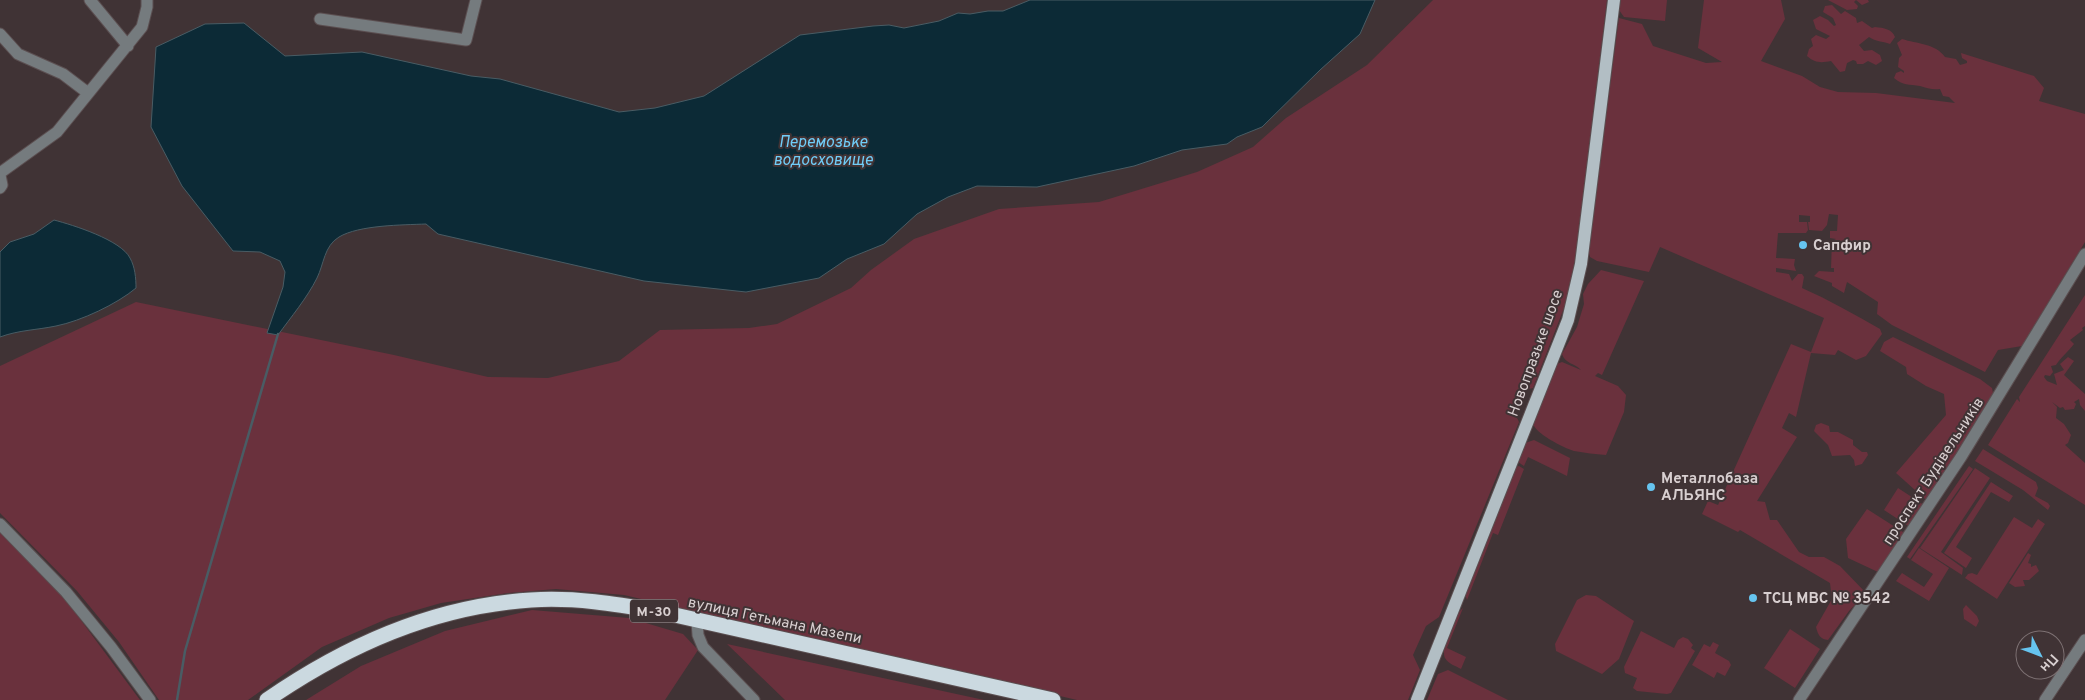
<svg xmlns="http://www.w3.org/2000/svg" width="2085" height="700" font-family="Overpass,sans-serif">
<rect width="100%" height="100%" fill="#403335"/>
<path fill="#6a313d" d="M1433 0H1607L1576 257 1569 295 1533 388 1521 391 1513 409 1519 422 1439 617 1426 626 1413 655 1420 670 1408 700H1077L624 595 556 589 508 593 441 603 389 618 322 647 248 700H159L119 642 77 591 0 513V366L136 302 394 355 488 377 548 378 619 361 660 330 749 328 777 324 851 288 871 270 914 239 999 209 1099 202 1197 172 1253 147 1286 118 1367 65Z
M1621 0H1667L1665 21 1624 17 1619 10Z
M1704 0H1781L1785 19 1761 61 1802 76 1820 87 1838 92 1876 93 1955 103 1949 97 1943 96 1940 89C1932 90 1927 88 1920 86 1909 84 1903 86 1894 78L1896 73 1901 71 1904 73V71L1898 67 1899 58 1902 55 1897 43 1902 39C1917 44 1935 43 1945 57L1956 59 1960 65 1967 63V61L1962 58 1961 53 2034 76 2044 88 2039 101 2085 114V242L2022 346 1998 350 1985 372 1892 325 1877 314 1878 302 1847 282 1844 293 1832 286V283L1814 276 1819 271 1834 272V268H1831L1832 241 1836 239 1830 238V231H1837L1838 215 1829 214 1827 225 1822 231 1809 230 1808 222H1810V216L1799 215V222H1807L1808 230 1806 233H1778L1776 258 1795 259 1794 265 1796 271 1776 268V272L1789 274 1792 281 1798 274H1802L1804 277 1802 288C1829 300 1854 314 1880 329L1882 334 1866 356 1856 360 1838 350 1835 355 1811 353 1796 417 1789 413 1782 428 1797 437 1757 501 1765 502 1770 520H1777L1799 552 1809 557H1824L1840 566 1866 593 1849 611 1828 640C1820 639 1818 635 1816 627L1832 599 1830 583 1740 530 1738 532 1702 514 1708 501 1718 505 1791 344 1811 352 1824 318 1660 247 1649 272 1597 261 1590 257 1588 249 1619 18 1642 24 1653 46 1706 63 1722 62 1698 48Z
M1828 0H1868L1869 2 1862 5 1856 0 1854 2 1858 6 1857 9 1847 10Z
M1832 5 1841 14 1845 11 1856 18 1857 23 1862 21 1872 28 1875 27C1884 28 1892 29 1895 37L1890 44C1882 41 1876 42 1869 37L1859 45 1864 51 1872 50 1880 55 1882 61 1876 65 1868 61 1863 64H1857L1856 61 1853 60 1847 63 1845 71 1840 72 1831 61C1821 63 1815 63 1807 56L1809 49 1813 46 1811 39 1816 35 1826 39 1830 36 1816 29 1813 20 1820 16 1828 20 1834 26 1836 25 1833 18 1823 12 1825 6Z
M1601 270 1644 281 1602 375 1598 373 1595 376 1618 386 1626 395 1624 412 1606 455C1595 454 1585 453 1574 451 1564 448 1534 433 1533 423L1554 365 1562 362 1581 370C1575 363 1565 364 1562 354L1577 327 1584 304 1583 294 1588 284Z
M2085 295V326L2082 328 2083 330 2070 340 2074 344C2068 352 2061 357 2056 365L2051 366 2053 372 2050 376 2045 375 2044 377 2047 381 2057 385 2054 374 2064 370 2060 364 2068 357 2074 361 2064 375 2085 394V411L2080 405 2079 399 2074 402 2076 404 2074 409 2065 410 2063 407 2060 408 2052 402 2057 407 2056 418 2064 424 2071 435 2068 443 2065 445 2085 463V505L1988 445 2017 399 2020 402 2019 397Z
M1893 337 1980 379 1992 388 1993 393 1929 498 1925 499 1896 473 1946 415 1944 394 1926 386 1907 374 1906 367 1880 351 1884 342Z
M1821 423 1829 426 1830 432H1838L1853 440V445L1862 452H1867L1868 455 1862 464 1855 466 1854 460 1850 455 1832 456 1828 445 1814 431 1816 425Z
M1534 440 1570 458 1567 476 1528 457 1524 466 1518 462 1525 443Z
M1983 449 2036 482 2038 488 2035 496 2048 503 2050 506 2048 510 2023 490 1975 461Z
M1519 466 1524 469 1498 535 1493 533 1467 600 1465 594 1515 467Z
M1969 466 1973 469 1910 559 1907 557Z
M1975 468 1990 478 1941 552 1963 568 1962 575 1920 548Z
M1991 482 2013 496 2009 502 1991 492 1956 547 1972 558 1966 568 1944 553Z
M1898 488 1924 505 1910 527 1884 510Z
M1867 509 1903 532 1904 536 1878 572 1848 558 1846 539Z
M2014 517 2032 528 2038 519 2045 524 1997 599 1965 578 1968 574 1972 573 1977 575Z
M0 532 60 592 140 700H0Z
M1919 548 1949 568 1929 601 1896 581 1902 573 1924 587 1933 574 1911 560Z
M2028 553 2031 555 2028 563 2031 564V567L2036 565 2039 571 2029 580H2023L2025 586 2015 587 2009 583Z
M1586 595 1596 596 1634 621 1619 659 1602 674 1556 651 1555 644 1577 600Z
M1966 605 1977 616 1979 621 1976 627 1964 619 1963 609Z
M1463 608 1447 648 1466 657 1461 669C1456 666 1448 664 1445 658 1440 648 1455 614 1463 608Z
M532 610 629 618 683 634 698 650 665 700H306L361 666 445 631Z
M1790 629 1820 649 1795 688 1764 668Z
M1641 631 1674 648 1678 640 1683 637 1688 639 1693 645 1691 648 1695 651 1671 693 1667 694 1637 691 1633 688 1637 678 1625 673 1624 667Z
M1713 642 1719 645 1715 653 1729 661 1731 665 1725 676 1717 672 1714 678 1692 665 1704 644 1710 647Z
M727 644 984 700H785Z
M1448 670 1508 700H1427L1438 674Z"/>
<path fill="#0c2a36" stroke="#495c64" d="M1030 0H1375L1360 34 1320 70 1262 127 1237 137 1227 144 1182 150 1134 166 1037 187 977 186 948 197 917 214 884 244 847 259 819 278 746 292 644 281 438 234 426 224C402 225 359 225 339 237 324 246 324 264 317 278 307 298 291 317 278 335L267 333 283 287 285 272 280 261 260 252 233 251 182 186 151 127 156 47 205 24 244 23 285 56 362 52 471 76 500 79 619 112 655 108 704 96 800 35 873 26 889 25 904 28 939 21 958 13 970 14 988 11H1003Z
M54 220C73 225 121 240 130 258 135 267 136 278 136 288 117 304 81 321 56 326 37 330 19 330 0 337V252L10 242 34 234Z"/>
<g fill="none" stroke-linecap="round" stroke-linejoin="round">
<path stroke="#495c64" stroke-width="2.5" d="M177 700 185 651 278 334"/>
<defs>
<path id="minor" d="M90 0 128 46
M320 19 466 40 476 0
M0 34 18 54 63 74 88 93
M0 173 57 132 142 27 147 7V0
M0 175 2 185 0 188
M0 524 66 592 111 647 150 700
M697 621 698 635 703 647 754 700
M1799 700 1961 457 2085 254
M2045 700 2085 640"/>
<path id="major" d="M1417 700 1568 320 1581 264 1614 0"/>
<path id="highway" d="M267 700C345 646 435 606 531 600 573 597 616 604 657 611L1053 700"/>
</defs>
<use href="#minor" stroke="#5b4f51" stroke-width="13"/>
<use href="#major" stroke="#5b4f51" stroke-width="14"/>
<use href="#highway" stroke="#5b4f51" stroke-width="17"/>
<use href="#minor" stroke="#757b7e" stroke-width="11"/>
<use href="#major" stroke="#b2bec4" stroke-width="12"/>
<use href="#highway" stroke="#cbd9e0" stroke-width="15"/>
</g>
<g fill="#66c4ef" stroke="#403335" stroke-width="2">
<circle cx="1803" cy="245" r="5"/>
<circle cx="1651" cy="487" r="5"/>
<circle cx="1753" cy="598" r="5"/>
</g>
<g text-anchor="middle" stroke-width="4" stroke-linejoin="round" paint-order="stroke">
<rect fill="#403335" stroke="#aaa0a2" stroke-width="1" x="630" y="599.5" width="48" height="23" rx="4"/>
<g font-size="14" font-weight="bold" fill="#d8cfd0">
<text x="654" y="616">М-30</text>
</g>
<g font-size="15" font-weight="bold" fill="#d8cfd0" stroke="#403335" text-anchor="start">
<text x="1813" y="250">Сапфир</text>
<text x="1661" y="483">Металлобаза<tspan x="1661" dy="17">АЛЬЯНС</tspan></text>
<text x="1763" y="603">ТСЦ МВС № 3542</text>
</g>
<g font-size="15" fill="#d8cfd0" stroke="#403335">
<text transform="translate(1535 353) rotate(-70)" y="5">Новопразьке шосе</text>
<text transform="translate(1933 471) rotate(-57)" y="5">проспект Будівельників</text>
<text transform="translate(775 620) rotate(12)" y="5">вулиця Гетьмана Мазепи</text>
</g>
<g font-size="16" font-style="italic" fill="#70cdf8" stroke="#403335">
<text x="823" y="147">Перемозьке<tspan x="823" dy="18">водосховище</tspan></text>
</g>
</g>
<g transform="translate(2040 655) rotate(132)"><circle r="24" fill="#403335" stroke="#7d7173"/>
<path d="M0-4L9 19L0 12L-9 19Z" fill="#66c4ef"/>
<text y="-8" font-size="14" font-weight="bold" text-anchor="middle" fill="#d8cfd0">Пн</text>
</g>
</svg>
